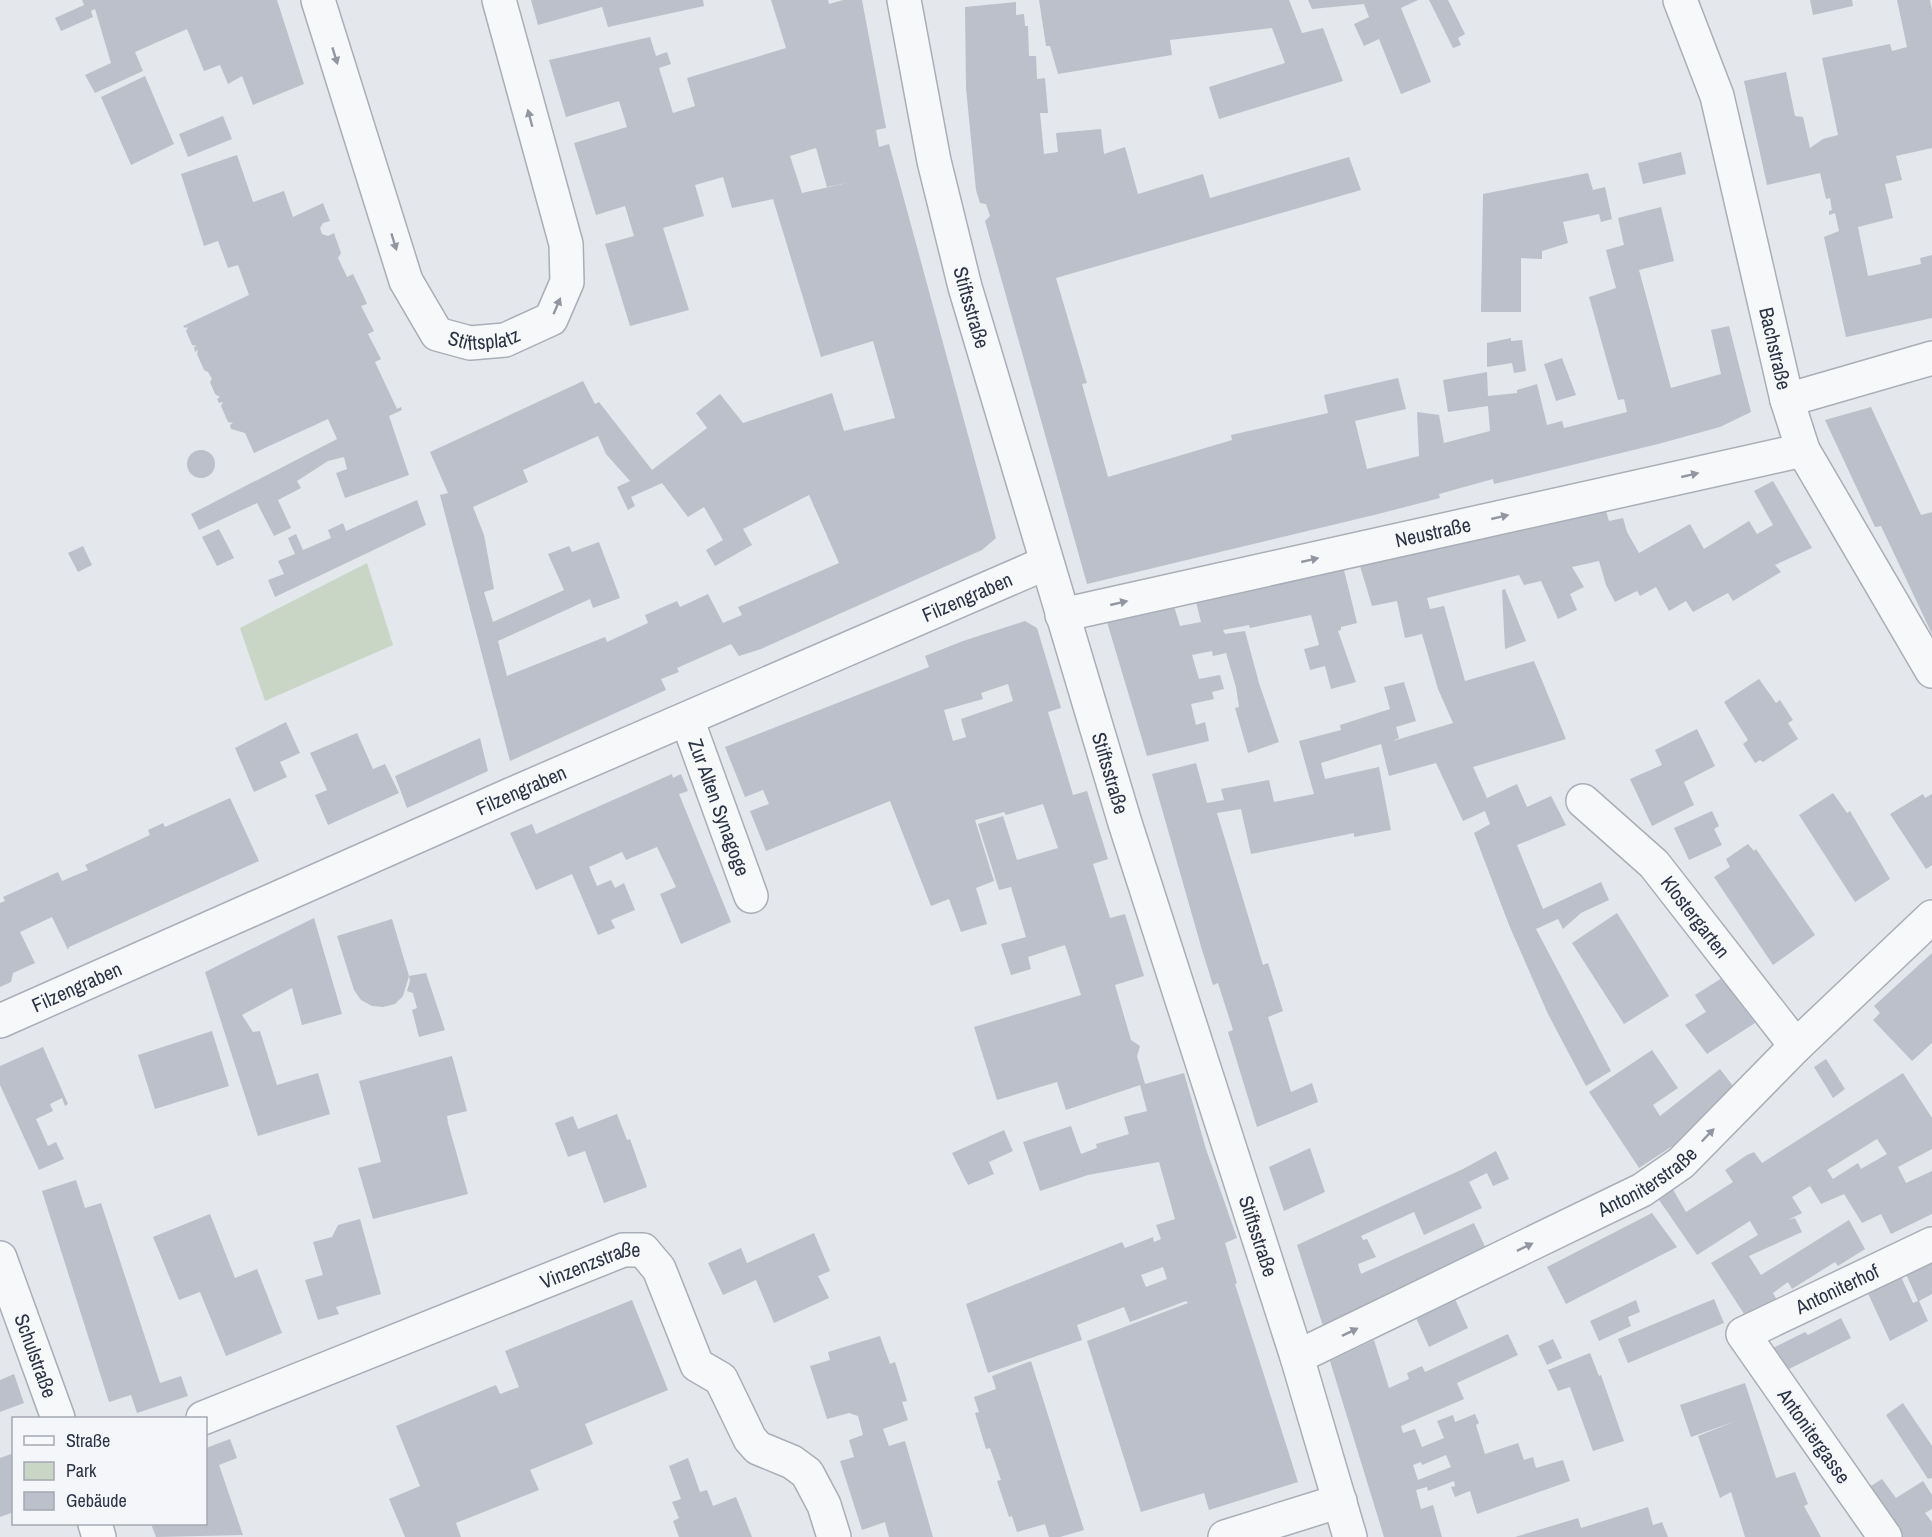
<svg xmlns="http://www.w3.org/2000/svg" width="1932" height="1537" font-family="'Archivo Narrow',sans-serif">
<rect width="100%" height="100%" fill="#e4e7ec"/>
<path fill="#c9d6c5" d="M367 563 393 645 265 701 240 628Z"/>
<path fill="#bbc0ca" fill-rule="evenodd" d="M82 0H277L304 84 253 105 242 76 228 84 220 65 204 71 187 29 135 52 143 71 95 93 85 75 111 63 95 9 91 11 93 17 61 31 55 18 84 5Z
M531 0H703L704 6 608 27 602 7 538 25Z
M771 0H828L829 4 843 0H862L886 128 876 130 879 147 889 144 996 538 982 550 761 649 739 656 731 644 677 668 679 672 661 679 666 690 510 761 440 495 448 493 430 452 583 381 595 404 599 402 652 470 707 428 696 413 720 394 743 423 832 393 844 431 895 418 873 341 821 357 773 199 732 208 723 177 695 185 704 216 663 228 689 310 630 326 605 244 634 236 625 206 596 215 574 143 627 127 619 101 566 117 549 60 650 37 656 56 667 52 671 64 659 68 673 113 695 106 687 78 786 48ZM816 148 827 187 852 182 802 193 790 156ZM598 436 606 454 630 481 617 487 628 510 635 506 631 497 662 483 688 517 704 507 723 540 706 550 715 566 752 545 743 529 809 495 839 563 738 607 742 615 723 623 708 594 680 607 677 601 645 615 648 623 607 642 605 637 507 676 498 641 590 599 593 608 620 598 599 542 572 552 569 546 548 554 564 590 493 622 484 592 494 589 484 535 473 507 528 482 523 470Z
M1039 0H1289L1302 33 1323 28 1343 81 1219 119 1209 87 1285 63 1272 28 1170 40 1172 55 1058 74 1050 46H1046Z
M1308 0H1418L1401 8 1431 82 1401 94 1379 39 1364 46 1354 24 1369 17 1364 4 1312 9Z
M1429 0H1448L1465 34 1458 38 1461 45 1453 48Z
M1810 0H1852L1853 6 1813 15Z
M1897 0H1930L1932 10V148L1896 156 1902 180 1885 184 1893 218 1858 227 1868 276 1921 264 1920 258 1932 255V318L1846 337 1824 237 1839 231 1835 213 1829 215V211L1832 210 1830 198 1826 199 1820 173 1767 185 1744 81 1786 72 1795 116 1803 117 1810 148 1823 139 1838 135 1822 58 1890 44 1892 51 1907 47Z
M1016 2V15L1024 14 1025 26H1028L1029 56H1036L1037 79 1045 78 1048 113H1040L1044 154 1058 152 1056 133 1101 129 1104 154 1125 147 1138 194 1203 174 1210 198 1349 157 1361 190 1056 278 1086 380 1087 383 1082 384 1108 477 1232 440 1231 435 1328 413 1324 395 1398 378 1406 409 1355 421 1367 469 1419 456 1417 412 1439 415 1444 443 1490 431 1488 406 1448 412 1443 380 1487 372 1488 396 1517 393V390L1537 384 1547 425 1562 421 1564 428 1627 412 1624 399 1618 400 1589 297 1616 288 1606 250 1624 245 1618 218 1661 207 1674 261 1639 270 1671 388 1721 374 1711 330 1729 326 1751 412 1720 427 1658 444 1494 484 1493 479 1439 494 1440 498 1378 514 1087 584 985 221 990 216 986 204 980 203 976 190 966 88 965 7Z
M145 76 174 144 131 165 101 97Z
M223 116 232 139 188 157 179 134Z
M1681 152 1686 174 1643 184 1638 163Z
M237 155 253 202 284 191 293 217 323 203 330 221 323 223 320 228 322 234 328 236 334 233 341 253 338 258 347 277 353 274 365 299 367 304 361 306 374 331 368 334 381 359 375 362 397 409 401 407 402 410 389 416 409 475 345 498 336 473 347 469 344 457 328 461 297 481 301 488 278 500 291 528 274 536 257 503 199 530 191 514 337 439 328 419 254 453 245 433 231 429 230 425 233 423 228 422 221 406 223 402 219 403 217 399 220 397 215 394 210 382 212 379 208 372 204 370 197 354 198 350 195 352 194 347 197 346 192 345 186 331 188 327 185 328 183 326 249 295 238 265 228 268 218 241 204 246 181 174Z
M1588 173 1593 190 1605 187 1612 219 1601 222 1599 214 1563 222 1568 243 1542 251V259L1521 258V312H1481L1483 194Z
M1511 338V341L1522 340 1526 371 1514 373 1512 363 1487 367V343Z
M1562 358 1576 395 1556 401 1544 364Z
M1871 407 1921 515 1932 512V634L1881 526 1875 527 1825 420Z
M187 464a14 14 0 1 1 28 0a14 14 0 1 1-28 0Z
M1773 481 1812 548 1775 565 1781 572 1733 601 1728 593 1693 612 1686 601 1669 611 1656 587 1640 596 1637 591 1615 602 1606 585 1599 561 1572 567 1584 587 1570 594 1577 610 1558 619 1541 581 1524 585 1519 575 1427 598 1430 609 1444 606 1465 681 1534 661 1566 739 1473 767 1487 798 1517 784 1527 807 1551 796 1566 825 1517 845 1543 909 1601 882 1609 900 1581 913 1563 929 1558 919 1536 929 1611 1071 1586 1086 1548 1014 1509 925 1474 833 1490 824 1485 811 1463 821 1436 763 1389 776 1381 744 1321 763 1325 779 1379 767 1391 830 1354 837V833L1251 854 1241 809 1217 813 1263 965 1268 963 1283 1011 1268 1017 1291 1092 1312 1083 1318 1102 1257 1127 1228 1032 1233 1030 1218 983 1213 985 1202 950 1152 774 1196 763 1207 803 1224 800 1221 789 1269 780 1274 802 1314 794 1299 741 1341 730 1340 725 1390 709 1384 687 1404 682 1416 721 1396 727 1399 738 1393 741 1453 723 1438 689 1422 634 1405 638 1397 601 1372 606 1360 566 1606 511 1609 521 1623 518 1627 532 1639 553 1690 524 1704 549 1749 521 1757 534 1773 525 1754 491Z
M417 500 426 525 275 597 268 580 284 574 278 561 295 554 288 538 296 534 303 550 331 538 328 530 343 523 346 531Z
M219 529 234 558 217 566 202 537Z
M83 546 92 565 78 572 68 553Z
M1344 570 1357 623 1341 627V630L1338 631 1356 682 1331 689 1325 666 1310 670 1304 649 1319 645 1311 615 1250 628 1249 625 1223 630 1225 634 1245 631 1259 683 1279 742 1248 753 1235 708 1239 707 1236 687 1226 653 1213 656 1212 651 1192 655 1199 679 1220 675 1224 689 1212 692 1214 699 1191 704 1196 725 1205 722 1209 741 1147 756 1107 622 1174 606 1180 626 1201 622 1196 602Z
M1505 589 1526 641 1505 649 1502 590Z
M1025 621 1037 628 1061 708 1048 712 1073 795 1087 791 1108 859 1093 864 1110 918 1125 914 1144 976 1115 985 1131 1040 1140 1046 1137 1056 1145 1084 1184 1073 1206 1149 1237 1238 1225 1243 1237 1283 1235 1284 1298 1482 1209 1510 1204 1493 1141 1512 1087 1341 1188 1303 1186 1301 1130 1322 1124 1307 1077 1325 1082 1340 988 1373 966 1304 1122 1242 1125 1248 1153 1237 1154 1242 1161 1239 1156 1225 1175 1219 1159 1162 1088 1175 1040 1191 1023 1142 1071 1126 1081 1154 1097 1148 1096 1144 1129 1134 1124 1117 1147 1111 1140 1085 1066 1110 1057 1082 997 1100 974 1027 1081 995 1065 945 1028 957 1031 969 1011 975 1001 944 1026 937 1011 887 999 890 978 824 1003 816 1017 860 1058 848 1043 804 1006 815 1004 812 975 820 994 881 976 888 987 924 961 932 949 899 931 906 890 801 766 851 750 811 769 804 763 790 745 797 725 747 929 667 925 656 963 641ZM1008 684 1013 701 961 719 966 737 953 741 944 710 983 699 981 693ZM1163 1267 1167 1279 1146 1287 1141 1275Z
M1759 679 1776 703 1780 700 1793 720 1788 723 1798 739 1763 762 1760 760 1755 763 1743 744 1748 740 1724 702Z
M286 722 300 753 280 762 287 777 254 792 235 748Z
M1697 729 1715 766 1684 782 1694 805 1652 826 1630 779 1662 765 1655 750Z
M357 733 373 769 385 764 399 793 328 825 315 795 327 790 310 753Z
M480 738 488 771 407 808 395 776Z
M672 774 673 778 681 774 688 791 679 794 731 922 681 944 660 894 676 887 657 847 626 860 622 852 589 867 597 886 611 880 615 888 624 883 635 910 611 920 615 928 598 935 572 874 536 890 510 833 532 824 536 834Z
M1833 793 1847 813 1850 811 1890 879 1855 902 1799 815Z
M1923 794 1925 798 1932 794V865L1926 869 1890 814Z
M230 798 259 861 69 947 68 950 52 917 20 932 35 963 13 973 11 982 0 987V903L5 901 3 897 58 872 62 881 88 870 85 865 150 835 148 830 163 823 165 827Z
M1712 811 1719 826 1714 829 1722 845 1689 860 1674 828Z
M1748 844 1754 851 1756 849 1815 935 1773 965 1714 877 1730 867 1726 859Z
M1617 913 1669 996 1624 1024 1572 943Z
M314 918 342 1014 302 1025 292 988 242 1015 253 1032 260 1031 277 1085 318 1073 330 1114 258 1136 205 972Z
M392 919 409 976 426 973 445 1030 419 1037 412 1010 417 1008 413 993 407 991 410 981 409 976 403 996 395 1004 383 1007 372 1006 361 1000 354 990 337 936Z
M1932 953V1043L1912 1061 1873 1020 1880 1013 1874 1006Z
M1722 978 1755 1023 1707 1054 1685 1025 1706 1012 1695 995Z
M212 1031 229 1086 155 1109 138 1055Z
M43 1047 68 1104 65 1106 62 1098 50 1104 53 1111 36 1119 48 1146 56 1142 64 1159 39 1170 0 1085V1066Z
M1652 1050 1678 1088 1653 1105 1660 1116 1720 1069 1740 1095 1677 1143 1639 1168 1589 1092Z
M452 1056 467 1111 447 1116 448 1123 468 1194 373 1219 358 1168 381 1162 359 1081Z
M1826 1059 1845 1089 1833 1098 1814 1067Z
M1903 1073 1932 1118V1149L1898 1167 1906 1183 1932 1171V1214L1891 1234 1881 1214 1862 1223 1844 1194 1821 1204 1810 1186 1792 1197 1802 1213 1788 1220 1795 1218 1802 1232 1749 1256 1761 1275 1849 1220 1865 1249 1838 1266 1835 1262 1792 1289 1788 1282 1773 1293 1778 1302 1748 1320 1711 1263 1758 1235 1750 1221 1697 1255 1657 1197 1671 1186 1686 1212 1733 1182 1725 1170 1747 1155 1754 1152 1762 1163ZM1877 1139 1887 1154 1861 1169 1858 1163 1833 1179 1827 1170Z
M617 1114 627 1140 630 1139 647 1187 604 1203 585 1151 568 1157 555 1123 573 1116 578 1129Z
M1004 1130 1013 1151 989 1162 994 1174 968 1185 952 1153Z
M1310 1148 1325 1192 1284 1211 1269 1167Z
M1496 1151 1509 1179 1493 1186 1487 1173 1469 1182 1482 1208 1424 1235 1414 1212 1361 1236 1363 1240 1367 1239 1376 1257 1358 1264 1361 1274 1474 1223 1488 1253 1323 1326 1297 1245 1463 1169Z
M76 1180 85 1208 101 1203 160 1383 181 1376 188 1396 137 1413 131 1395 109 1402 42 1191Z
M1652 1213 1677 1247 1566 1304 1547 1267Z
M210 1214 235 1278 257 1269 282 1333 226 1356 200 1292 179 1300 153 1237Z
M360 1219 381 1294 336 1307 339 1314 318 1320 305 1280 323 1275 313 1242 332 1237 338 1225Z
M814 1233 830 1271 818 1276 829 1298 774 1323 756 1280 723 1295 708 1263 741 1248 747 1263Z
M1932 1250V1294L1919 1301 1928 1321 1890 1341 1865 1287 1898 1270 1913 1303 1918 1301 1902 1265Z
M1455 1299 1468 1328 1429 1347 1416 1318Z
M1714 1299 1724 1323 1628 1363 1618 1339Z
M632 1300 668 1390 585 1424 593 1444 530 1470 539 1490 456 1523 461 1537H405L389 1499 420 1486 396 1426 496 1385 500 1394 519 1387 505 1351Z
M1636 1300 1640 1312 1628 1317 1631 1326 1599 1341 1590 1321Z
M1841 1318 1851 1338 1783 1372 1769 1350 1805 1332 1808 1335Z
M1508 1334 1518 1355 1457 1383 1464 1399 1401 1426 1403 1433 1415 1429 1422 1447 1444 1438 1437 1421 1453 1415 1455 1422 1475 1414 1479 1423 1476 1425 1485 1454 1518 1443 1524 1460 1533 1457 1536 1468 1563 1460 1570 1481 1477 1514 1470 1491 1455 1497 1451 1487 1455 1486 1454 1481 1428 1491 1427 1487 1416 1490 1421 1509 1433 1505 1442 1537H1384L1330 1361 1374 1340 1389 1388 1409 1379 1407 1373 1422 1366 1425 1372ZM1446 1455 1451 1467 1418 1480 1413 1465 1421 1462 1422 1465Z
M880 1336 890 1364 895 1362 907 1401 902 1402 908 1420 883 1429 889 1446 905 1441 933 1537H889L885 1522 862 1530 840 1461 854 1457 849 1440 863 1435 858 1416 849 1413 827 1419 810 1366 830 1360 828 1352Z
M1553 1339 1562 1358 1547 1365 1538 1346Z
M1590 1353 1599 1376 1601 1375 1624 1441 1593 1451 1570 1387 1558 1391 1548 1370Z
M1031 1361 1084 1530 1060 1537H1049L1045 1524 1017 1532 1012 1516 1009 1517 997 1481 1001 1480 990 1448 986 1449 975 1413 979 1412 974 1397 996 1389 992 1376Z
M14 1374 24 1403 0 1412V1380Z
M1745 1383 1776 1478 1795 1472 1808 1504 1804 1506 1821 1537H1745L1731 1492 1720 1498 1698 1436 1736 1421 1691 1437 1680 1405Z
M1903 1403 1932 1446V1478L1928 1479 1886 1415Z
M230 1439 237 1458 219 1465 243 1535 156 1537 151 1524H206V1448Z
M14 1453V1512L0 1517V1458Z
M688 1458 700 1492 707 1490 713 1506 736 1497 752 1537H679L673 1521 679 1518 672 1502 681 1499 669 1466Z
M1882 1479 1896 1498 1923 1481 1932 1495V1509L1925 1513 1932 1522V1537H1896L1863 1491Z
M1648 1507 1653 1525 1662 1522 1668 1537H1515L1578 1518 1581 1528Z"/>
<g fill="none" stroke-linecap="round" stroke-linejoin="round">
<defs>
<g id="minor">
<path id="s1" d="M318 0 406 281 437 334 470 343 505 340 551 319 567 282 566 244 499 0"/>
<path id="s2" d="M1680 0 1717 96 1787 400 1803 450 1932 671"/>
<path d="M1787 400 1932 358"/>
<path id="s3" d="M1062 615 1803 450"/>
<path id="s4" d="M687 719 751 896"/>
<path id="s5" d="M1583 801 1654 864 1796 1046"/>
<path id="s6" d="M0 1021 510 795 1046 563"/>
<path id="s7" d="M0 1258 58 1418"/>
<path id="s8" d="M1297 1357 1642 1190 1681 1163 1796 1046 1932 917"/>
<path id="s9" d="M203 1418 623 1250H643L659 1269 697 1365 721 1379 750 1439 758 1448 792 1462 807 1473 824 1505 834 1537"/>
<path d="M95 1524 99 1537"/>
<path d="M1225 1537 1340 1501"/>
<path id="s10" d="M1885 1537 1743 1334 1932 1244"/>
</g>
<g id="tertiary">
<path id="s11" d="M904 0 934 161 965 287 1125 823 1297 1357 1350 1537"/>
</g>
</defs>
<use href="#minor" stroke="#a9aeb7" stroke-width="36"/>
<use href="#tertiary" stroke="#a9aeb7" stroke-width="36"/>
<use href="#minor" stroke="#f7f8fa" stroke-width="33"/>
<use href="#tertiary" stroke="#f7f8fa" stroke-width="33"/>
</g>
<defs><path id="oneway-solid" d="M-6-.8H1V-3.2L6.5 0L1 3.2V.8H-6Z" transform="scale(1.5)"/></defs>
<g fill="#9196a0">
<use href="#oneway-solid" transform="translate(335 56) rotate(73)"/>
<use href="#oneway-solid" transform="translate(530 118) rotate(-105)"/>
<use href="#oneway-solid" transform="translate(394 242) rotate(73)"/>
<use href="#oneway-solid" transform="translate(557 306) rotate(-67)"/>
<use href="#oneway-solid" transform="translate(1690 475) rotate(-13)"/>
<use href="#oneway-solid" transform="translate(1500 517) rotate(-13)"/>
<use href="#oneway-solid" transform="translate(1310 560) rotate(-13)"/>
<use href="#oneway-solid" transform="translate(1119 603) rotate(-13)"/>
<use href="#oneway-solid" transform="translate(1708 1135) rotate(-46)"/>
<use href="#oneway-solid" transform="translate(1525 1247) rotate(-26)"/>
<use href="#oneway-solid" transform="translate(1350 1332) rotate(-26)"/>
</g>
<g text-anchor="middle" stroke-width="5" stroke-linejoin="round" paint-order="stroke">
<g font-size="20" fill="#2b3445" stroke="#f4f6f9">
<text dy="7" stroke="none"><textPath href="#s11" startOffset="315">Stiftsstraße</textPath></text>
<text dy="7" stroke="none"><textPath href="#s1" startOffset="404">Stiftsplatz</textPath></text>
<text dy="7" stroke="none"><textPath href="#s2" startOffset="362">Bachstraße</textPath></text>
<text dy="7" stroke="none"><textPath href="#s3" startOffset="380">Neustraße</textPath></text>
<text dy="7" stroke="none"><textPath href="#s6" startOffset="1056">Filzengraben</textPath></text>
<text dy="7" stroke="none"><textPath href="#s11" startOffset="801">Stiftsstraße</textPath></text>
<text dy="7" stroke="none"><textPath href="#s6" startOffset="570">Filzengraben</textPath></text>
<text dy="7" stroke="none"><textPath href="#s4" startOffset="94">Zur Alten Synagoge</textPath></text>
<text dy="7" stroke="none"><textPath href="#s5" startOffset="162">Klostergarten</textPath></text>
<text dy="7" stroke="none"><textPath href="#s6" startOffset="84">Filzengraben</textPath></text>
<text dy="7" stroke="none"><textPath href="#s8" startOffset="392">Antoniterstraße</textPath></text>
<text dy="7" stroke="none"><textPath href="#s11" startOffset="1287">Stiftsstraße</textPath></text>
<text dy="7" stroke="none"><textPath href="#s9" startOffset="417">Vinzenzstraße</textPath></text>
<text dy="7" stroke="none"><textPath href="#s10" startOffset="352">Antoniterhof</textPath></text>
<text dy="7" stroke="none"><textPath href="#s7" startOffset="104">Schulstraße</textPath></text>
<text transform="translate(1814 1436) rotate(55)" y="7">Antonitergasse</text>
</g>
</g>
<rect x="12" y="1417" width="195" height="108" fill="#f4f6f9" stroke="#a4a8b1" stroke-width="1.5"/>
<rect x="24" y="1436" width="30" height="9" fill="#f7f8fa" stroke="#a4a8b1" stroke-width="1.5"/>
<text x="66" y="1447" font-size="18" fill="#2b3445">Straße</text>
<rect x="24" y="1462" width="30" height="18" fill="#c9d6c5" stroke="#a4a8b1" stroke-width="1.5"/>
<text x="66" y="1477" font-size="18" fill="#2b3445">Park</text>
<rect x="24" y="1492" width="30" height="18" fill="#bbc0ca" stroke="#a4a8b1" stroke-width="1.5"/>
<text x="66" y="1507" font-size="18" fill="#2b3445">Gebäude</text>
</svg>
